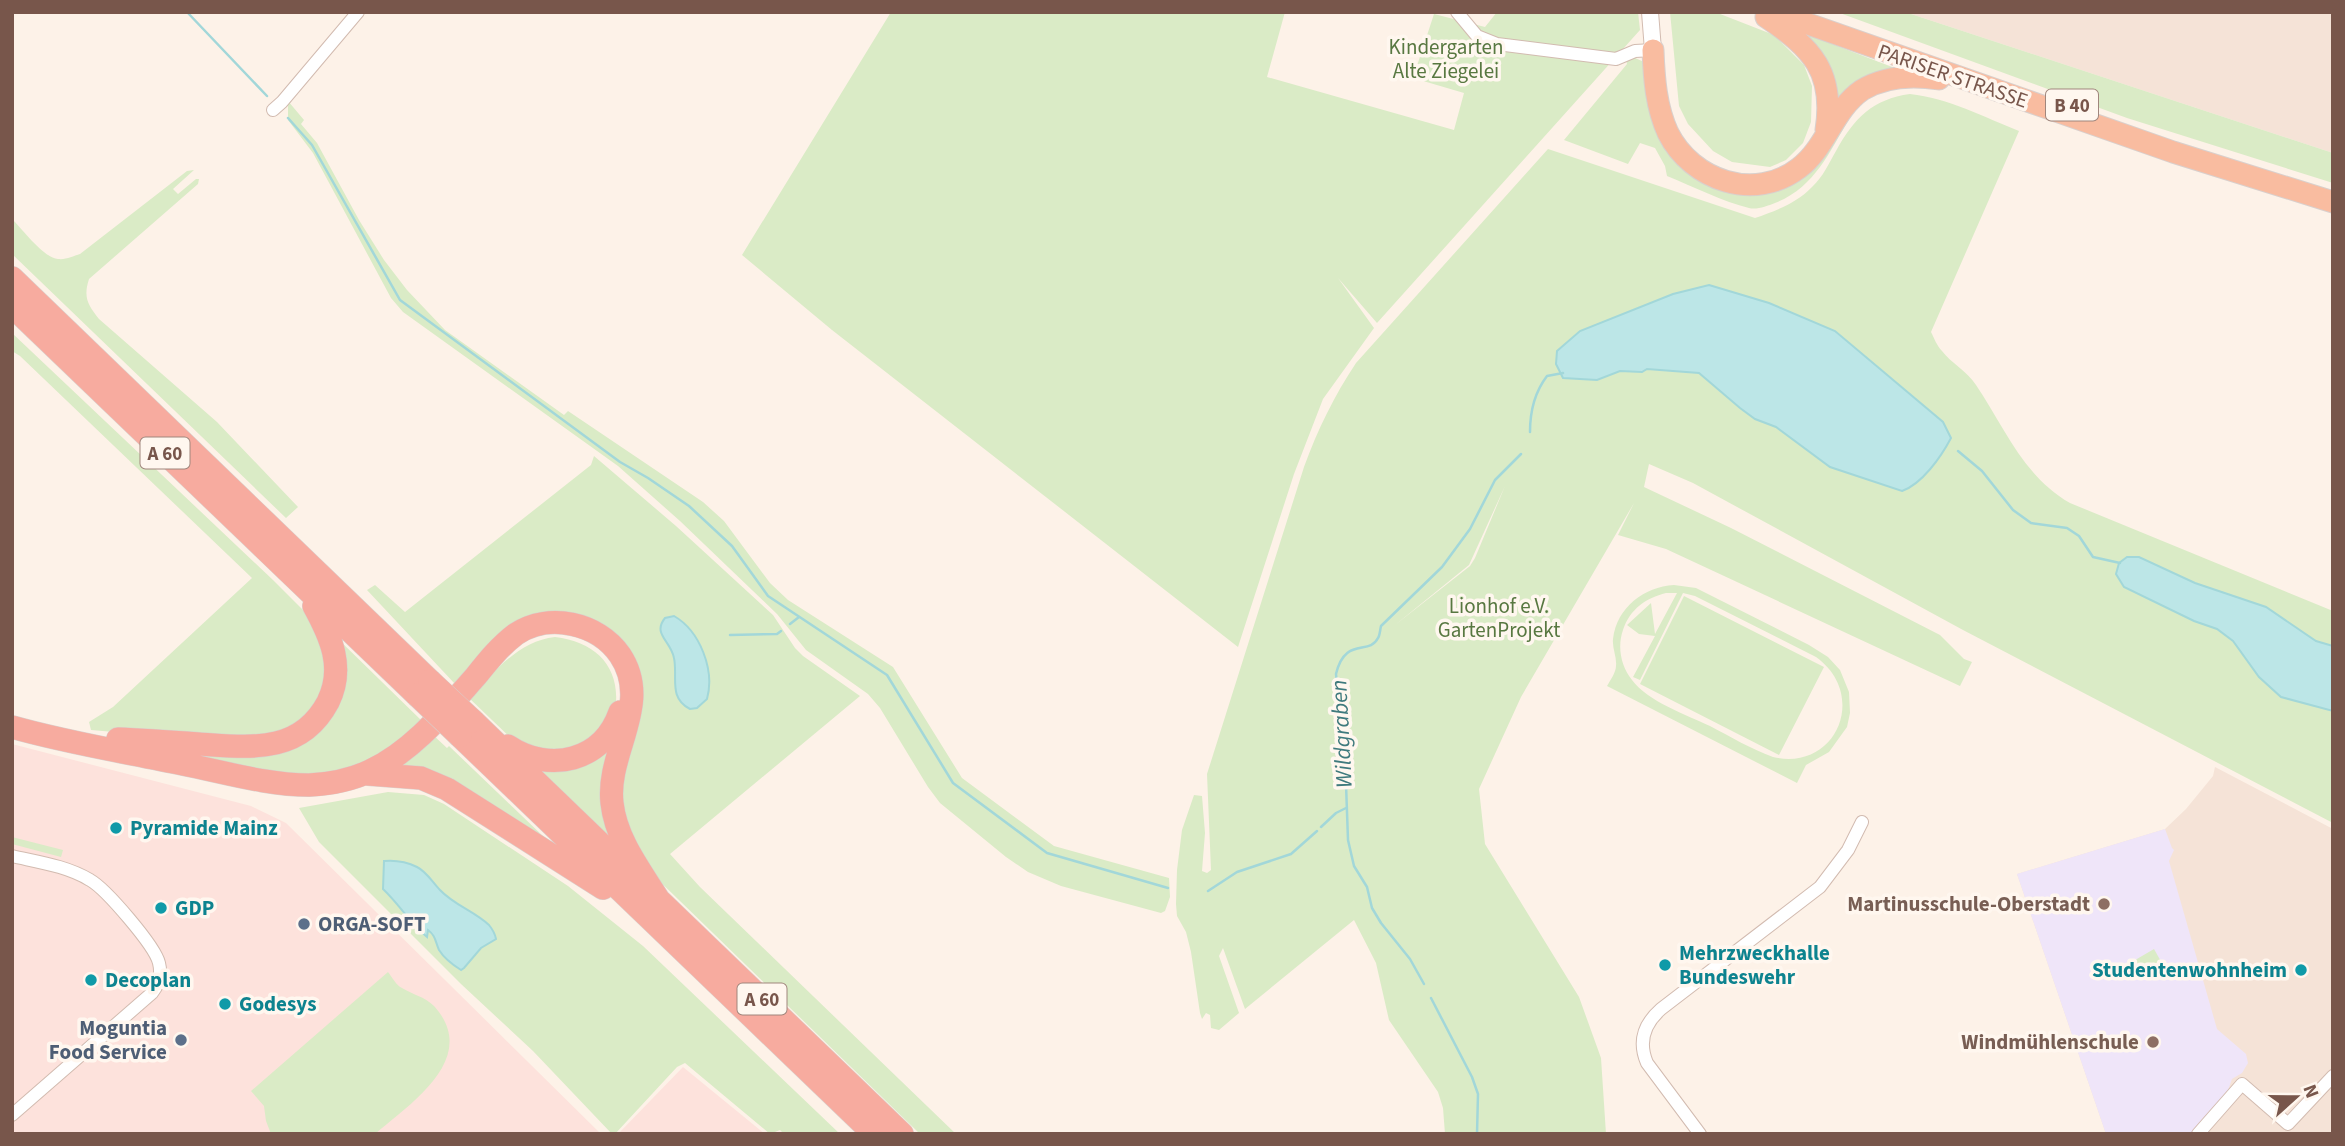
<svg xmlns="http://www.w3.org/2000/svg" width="2345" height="1146" font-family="'Source Sans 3',sans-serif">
<rect width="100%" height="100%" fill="#fdf2e8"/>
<path fill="#f5e3d7" d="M1905 12H2333V153Z
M2215 767 2333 829V1134H2106L2017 874 2165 829 2186 809 2213 776Z"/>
<path fill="#fde2dc" d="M12 744 251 806 286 823 601 1134H12Z
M683 1067 765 1134H618Z"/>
<path fill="#efe5f9" d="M2165 829 2172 848 2174 850 2169 861 2217 1029 2246 1054 2248 1063 2242 1073 2232 1079 2227 1093 2191 1134H2106L2017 874Z"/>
<path fill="#daebc6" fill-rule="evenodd" d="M891 12H1285L1267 77 1454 130 1464 93 1413 78 1434 14 1485 27 1497 12H1638L1640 30 1377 323 1338 278 1374 328 1323 399 1294 474 1238 647 832 330 742 255Z
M1670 12H1715L1774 35 1804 65 1812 86 1811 122 1803 143 1786 160 1770 167 1732 162 1713 151 1688 124 1679 106Z
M1837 12H1905L2333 153V183L2127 118Z
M1806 34 1900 70 1838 107 1804 35Z
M1633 57 1644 62 1669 143 1761 190 1844 115 1849 119C1829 153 1814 188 1775 203 1767 206 1757 210 1749 208 1724 202 1692 186 1667 176L1665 166 1655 148 1640 143 1628 164 1564 140 1627 64 1626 59Z
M1910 94C1948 98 1984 117 2019 131L1931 332C1934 338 1937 346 1942 351 1951 363 1967 371 1976 385 2005 428 2023 476 2070 503L2333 611V823L1963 630 1693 483 1649 464 1644 487 1731 528 1940 635 1964 659 1972 662 1960 686 1666 549 1618 535 1634 503 1521 697 1479 789 1485 844 1579 997 1601 1058 1606 1134H1445L1443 1108 1438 1092 1389 1020 1376 963 1354 920 1245 1009 1223 948 1219 956 1239 1013 1219 1030 1211 1028 1210 1015 1206 1013 1202 1019 1200 1013 1191 952 1186 932 1177 916 1176 904 1177 870 1182 830 1194 795 1202 796 1205 833 1202 871 1207 873 1211 870 1207 774 1304 467C1318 429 1334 396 1356 363L1548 149 1755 218C1775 211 1797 203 1812 187 1823 177 1829 163 1836 151 1854 118 1873 99 1910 94ZM1505 486 1475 558 1470 566 1395 625 1469 565Z
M288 101 304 120 301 124 317 143 359 220 384 260 407 290 445 330 564 415 568 411 703 502 724 521 770 583 788 600 893 667 962 778 1054 846 1169 878 1170 897 1165 911 1161 913 1061 886 1028 872 1006 857 940 803 928 787 880 708 868 694 806 650 777 614 680 521 618 466 403 312 391 298 313 153 288 120Z
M194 170 173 189 178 194 196 179H199L198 184 89 279C83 298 88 305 99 319L217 422 298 507 286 518 12 254V219C23 230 44 258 58 259 66 260 73 256 80 254L187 171Z
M12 333 273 580 320 627 329 686 292 734 206 740 91 730 89 722 113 707 252 578 20 356 12 351Z
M594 456 676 526 773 615 795 648 803 656 860 696 670 854 700 887 956 1134H920L647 869 618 815 630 665 559 617 455 684 367 590 375 585 405 612 591 465Z
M1674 585 1696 588 1809 645 1828 657 1840 670 1849 692 1850 713 1847 727 1829 752 1806 765 1797 783 1607 686C1610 681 1616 672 1616 666 1617 657 1612 648 1613 639 1617 607 1644 587 1674 585ZM1666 593H1677L1655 634 1651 603 1627 625 1639 634 1655 636 1633 677 1640 680 1683 593 1695 596 1816 657C1869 695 1836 772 1773 757 1751 749 1731 737 1710 726 1687 715 1647 701 1632 680 1621 666 1617 647 1623 630 1630 609 1646 598 1666 593Z
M1684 596 1824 667 1779 755 1640 684Z
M336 637 423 722 368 764 298 778 98 740 257 751 309 733Z
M555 637C599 642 624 671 614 716L568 756 513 740 468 697C494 673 518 641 555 637Z
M432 734 447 748 449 746 571 863 390 771Z
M607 744 620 847 541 771Z
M388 792 424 795 444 804 568 886 643 946 840 1134H784L780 1130 770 1134 685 1063 677 1067 615 1134H612L533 1051 461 984 319 842 299 808Z
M12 837 63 850 61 857 12 844Z
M2154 949 2163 965 2140 980 2130 963Z
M388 972C392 977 396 985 402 988 413 995 424 996 434 1006 481 1058 410 1104 375 1134H271L266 1121 264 1106 251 1091Z"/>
<path fill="#bce6e7" stroke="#a2d7d9" stroke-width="2" d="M1709 285 1769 303 1835 331 1943 422 1951 438C1941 457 1922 484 1902 491L1830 467 1776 427 1755 419 1740 408 1699 373 1647 369 1642 372 1620 371 1597 380 1563 378 1556 364 1557 351 1580 331 1673 294Z
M2127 557H2139L2195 583 2266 607 2316 641 2333 646V711L2281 697 2259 677 2233 641 2217 629 2194 621 2124 587 2116 574 2119 563Z
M674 616C700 631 715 670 707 699L697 708 690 709C668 698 678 677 674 658 671 641 652 634 665 618Z
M384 861C395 860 407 862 417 867 427 872 432 882 440 890 454 905 474 911 489 925 493 930 495 933 496 939L481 948 464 968 461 970C453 965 444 958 439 950 435 941 436 936 428 930L427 937C410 923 399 904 383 889Z"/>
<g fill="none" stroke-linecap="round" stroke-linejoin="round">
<path stroke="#a2d7d9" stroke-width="2.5" d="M187 12 267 96
M288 118 312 145 400 300 620 462 648 478 689 506 732 546 768 596 887 675 953 783 1047 853 1168 888
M1530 432C1530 412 1534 393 1547 376L1563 373
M1958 451 1982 471 2013 510 2031 523 2067 528 2079 536 2093 557 2120 563
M790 624 799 617
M730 635 777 634 781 631
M1321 827 1336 813 1346 808
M1208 891 1237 872 1291 854 1317 831
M1424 984 1410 959 1381 923 1372 908 1367 887 1354 866 1348 840 1346 784 1336 674C1345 636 1369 656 1378 638 1380 635 1380 630 1381 626L1442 567 1470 529 1495 480 1521 454
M1431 998 1472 1077 1478 1094 1477 1134"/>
<defs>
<path id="minor" d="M1457 12 1477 36 1497 44 1616 59 1635 51 1653 50
M273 110 282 102 358 12
M12 856C38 862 67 866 90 880 106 889 155 946 159 963 162 975 159 984 152 993L12 1115
M1700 1134 1647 1063C1638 1042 1644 1024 1661 1009L1820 887 1848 850 1862 822
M2198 1134 2242 1084 2288 1124 2333 1076"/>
<path id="tertiary" d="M1650 12 1653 50"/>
<path id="trunk" d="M1774 12 2173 152 2333 202
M1766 17C1812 48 1835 72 1826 130
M1653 50C1654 78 1656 107 1668 133 1692 181 1755 202 1799 168 1826 148 1833 110 1862 90 1885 76 1913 75 1939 79"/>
<path id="motorway" d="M12 278 430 681
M12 306 417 695
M473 721 902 1134
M12 727C68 743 126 752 183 764 224 772 267 785 309 785 330 784 351 780 370 771 413 751 445 711 476 676 488 661 500 646 516 634 549 612 598 623 620 655 653 704 606 752 612 803 616 840 641 871 660 902
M460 736 874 1134
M118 739C145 740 172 742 199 744 248 747 300 755 328 702 345 668 331 637 314 606
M508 746C550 774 603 761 620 712
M368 774 421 778 447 789 603 888"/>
</defs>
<use href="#minor" stroke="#d2bbb0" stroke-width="14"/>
<use href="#tertiary" stroke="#d2bbb0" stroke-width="18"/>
<use href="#trunk" stroke="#d9d0cd" stroke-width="23"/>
<use href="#motorway" stroke="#d9d0cd" stroke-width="24"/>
<use href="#minor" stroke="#fff" stroke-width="12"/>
<use href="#tertiary" stroke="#fff" stroke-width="16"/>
<use href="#trunk" stroke="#f9bca0" stroke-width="21"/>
<use href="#motorway" stroke="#f7ab9f" stroke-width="23"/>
<defs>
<path id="motorway-bridge" d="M430 681 473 721
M417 695 460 736"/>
</defs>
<use href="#motorway-bridge" stroke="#d9d0cd" stroke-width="24" stroke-linecap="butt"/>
<use href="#motorway-bridge" stroke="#f7ab9f" stroke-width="23"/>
</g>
<g fill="#0f9aa8" stroke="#fff7ef" stroke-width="2.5">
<circle cx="116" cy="828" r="7"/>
<circle cx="161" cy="908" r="7"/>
<circle cx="1665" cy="965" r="7"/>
<circle cx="2301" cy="970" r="7"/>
<circle cx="91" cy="980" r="7"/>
<circle cx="225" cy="1004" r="7"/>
</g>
<g fill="#8d6e63" stroke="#fff7ef" stroke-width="2.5">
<circle cx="2104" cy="904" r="7"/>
<circle cx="2153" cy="1042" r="7"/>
</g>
<g fill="#5c6f8a" stroke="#fff7ef" stroke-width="2.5">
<circle cx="304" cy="924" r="7"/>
<circle cx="181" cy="1040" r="7"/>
</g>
<g text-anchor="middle" stroke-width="7" stroke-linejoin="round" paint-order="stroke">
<g fill="#fff7ef" stroke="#a0867c" stroke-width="2">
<rect x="2046" y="89.5" width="52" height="31" rx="5"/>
<rect x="140.5" y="437.5" width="49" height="31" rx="5"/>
<rect x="737.5" y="983.5" width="49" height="31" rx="5"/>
</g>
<g font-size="19" font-weight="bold" fill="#78564b">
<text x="2072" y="112">B 40</text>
<text x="165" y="460">A 60</text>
<text x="762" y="1006">A 60</text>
</g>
<g font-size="21" fill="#587841" stroke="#fff7ef">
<text x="1446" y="54">Kindergarten<tspan x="1446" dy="24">Alte Ziegelei</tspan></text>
<text x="1499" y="613">Lionhof e.V.<tspan x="1499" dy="24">GartenProjekt</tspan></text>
</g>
<g font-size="21" fill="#78564b" stroke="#fff7ef">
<text transform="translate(1953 76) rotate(19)" y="7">PARISER STRASSE</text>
</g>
<g font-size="21" font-weight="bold" fill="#0d838f" stroke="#fff7ef" text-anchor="start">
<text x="130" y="835">Pyramide Mainz</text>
<text x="175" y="915">GDP</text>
<text x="1679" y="960">Mehrzweckhalle<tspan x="1679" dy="24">Bundeswehr</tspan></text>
<text x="2287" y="977" text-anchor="end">Studentenwohnheim</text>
<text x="105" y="987">Decoplan</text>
<text x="239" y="1011">Godesys</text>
</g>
<g font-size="21" font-weight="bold" fill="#785e54" stroke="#fff7ef" text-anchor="end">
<text x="2090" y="911">Martinusschule-Oberstadt</text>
<text x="2139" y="1049">Windmühlenschule</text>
</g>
<g font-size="21" font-weight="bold" fill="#4e5e75" stroke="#fff7ef" text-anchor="start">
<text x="318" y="931">ORGA-SOFT</text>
<text x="167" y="1035" text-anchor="end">Moguntia<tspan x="167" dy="24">Food Service</tspan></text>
</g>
<g font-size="23" font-style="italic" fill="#3f7a7d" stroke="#fff7ef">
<text transform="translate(1341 734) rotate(-93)" y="8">Wildgraben</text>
</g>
</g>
<rect width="2345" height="1146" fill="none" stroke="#78564b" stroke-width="28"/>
<g transform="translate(2296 1097) rotate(69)" stroke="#fff7ef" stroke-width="5" paint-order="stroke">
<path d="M0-5L12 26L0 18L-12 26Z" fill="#78564b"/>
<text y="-10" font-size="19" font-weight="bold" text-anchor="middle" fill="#78564b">N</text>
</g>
</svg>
